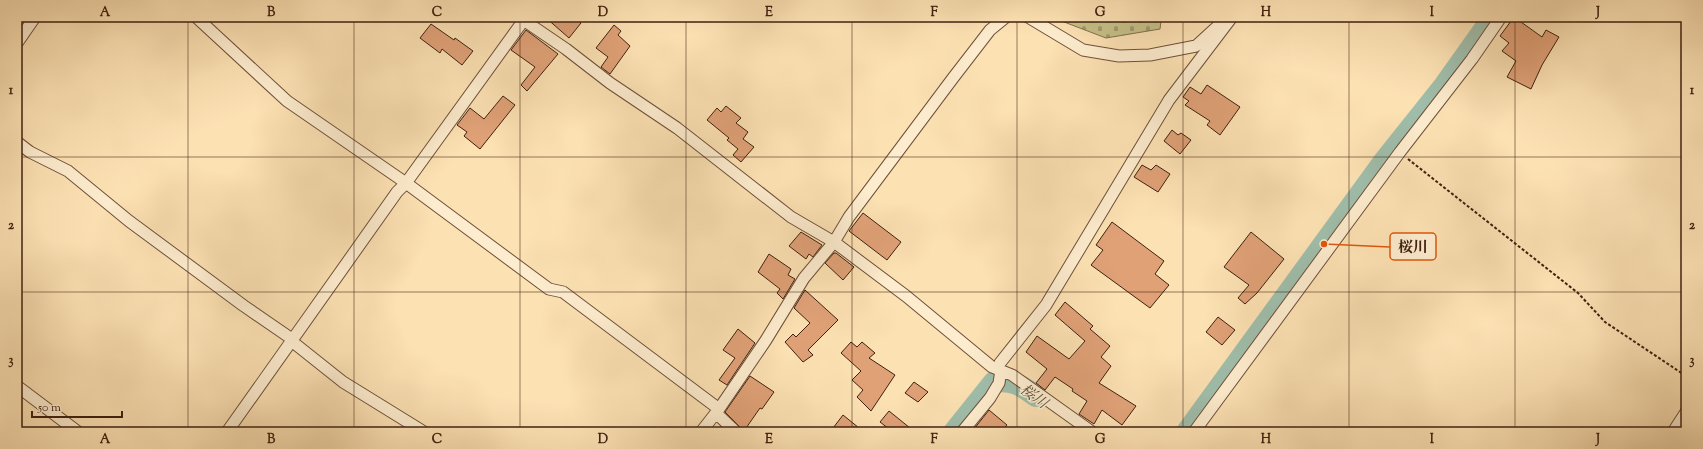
<svg xmlns="http://www.w3.org/2000/svg" width="1703" height="449" font-family="'Sorts Mill Goudy','Noto Serif JP',serif">
<defs>
<pattern id="cemetery-stones" width="16" height="16" patternUnits="userSpaceOnUse"><rect width="16" height="16" fill="#c6c188"/><path d="M2 7V4a2 2 0 0 1 4 0v3zM10 15v-3a2 2 0 0 1 4 0v3z" fill="#a29c6e"/></pattern>
</defs>
<rect width="100%" height="100%" fill="#fce1b3"/>
<filter id="stains"><feTurbulence type="fractalNoise" baseFrequency=".005" numOctaves="4"/><feColorMatrix values="0 0 0 0 .2 0 0 0 0 .09 0 0 0 0 .02 0 0 0 .5 -.17"/></filter>
<radialGradient id="worn" r=".72"><stop offset=".6" stop-color="#630" stop-opacity="0"/><stop offset="1" stop-color="#630" stop-opacity=".3"/></radialGradient>
<path fill="url(#cemetery-stones)" stroke="#82704c" d="M1051 17H1155L1161 21 1160 29 1106 38Z"/>
<g fill="none" stroke-linecap="round" stroke-linejoin="round">
<path stroke="#9fbeab" stroke-width="22" d="M954 432 994 382C1013 379 1022 386 1036 396
M1187 432 1385 160 1444 86 1493 17"/>
</g>
<path fill="#e0a177" stroke="#3f2010" d="M545 17H574L581 23 569 38Z
M1514 17 1542 37 1546 30 1559 37 1542 65 1531 89 1507 77 1516 61 1502 51 1509 43 1500 36Z
M431 24 454 40 455 38 473 51 462 65 442 49 440 53 420 38Z
M614 25 621 31 618 35 630 46 610 74 601 67 608 57 596 48Z
M526 30 558 54 527 91 521 85 535 67 511 50Z
M1207 85 1240 107 1220 135 1207 125 1210 121 1185 105 1189 101 1183 97 1190 87 1201 94Z
M503 96 515 105 480 149 464 136 467 132 457 125 470 108 484 119Z
M726 106 741 118 736 123 748 132 743 139 754 147 741 162 733 155 738 149 727 140 729 138 707 120 717 108 721 112Z
M1172 130 1178 135 1181 133 1191 140 1180 154 1164 141Z
M1142 165 1151 170 1156 165 1170 174 1158 192 1134 177Z
M863 213 901 242 887 260 849 231Z
M1112 222 1164 261 1155 274 1169 285 1150 308 1091 265 1103 250 1096 245Z
M801 232 822 245 813 257 809 254 806 259 789 246Z
M1251 232 1284 259 1257 293 1245 304 1238 298 1249 285 1224 267Z
M834 253H836L854 267 843 280 825 263Z
M769 254 791 269 788 275 795 279 783 299 777 293 780 289 758 272Z
M805 290 838 320 808 350 813 355 803 362 785 342 793 334 796 337 810 323 794 308Z
M1065 302 1093 326 1090 329 1110 346 1101 357 1111 366 1099 383 1136 406 1122 425 1102 410 1094 424 1079 414 1087 401 1072 391 1073 389 1055 377 1045 390 1036 383 1047 369 1026 352 1037 336 1069 359 1085 341 1055 315Z
M1218 317 1235 330 1222 345 1206 332Z
M738 329 755 343 727 385 719 380 735 358 723 350Z
M851 342 857 347 862 342 875 353 869 358 895 375 871 411 857 397 863 390 852 380 861 371 841 353Z
M750 376 774 392 762 409 760 408 744 431 725 412Z
M914 382 928 392 918 402 905 393Z
M989 410 1007 425 1001 432H978L974 429Z
M889 411 915 432H893L880 422Z
M843 415 864 432H830Z"/>
<g fill="none" stroke-linecap="round" stroke-linejoin="round">
<defs>
<path id="minor" d="M196 17 287 101 406 183 549 289 563 292 719 409
M519 17 566 49 610 83 677 128 791 217 834 242 906 296 992 367 1012 375 1092 432
M1028 17 1083 50 1119 56 1150 55 1196 46 1220 24
M17 43 35 17
M17 142 30 152 68 171 129 221 244 306 292 339 294 343 343 382 424 432
M998 369 1000 363 1046 305 1169 100 1232 17
M17 386 78 432
M716 413 736 432
M227 432 397 192 406 183 526 17
M701 432 719 409 766 340 804 278 834 242 849 217 953 78 990 30 1006 17
M962 432 990 398 999 383 1001 370
M1194 432 1400 152 1472 59 1501 17
M1673 432 1686 412"/>
</defs>
<use href="#minor" stroke="#6e5039" stroke-width="13"/>
<path stroke="#3f2010" stroke-width="2" stroke-dasharray="3 2" stroke-linecap="butt" d="M1408 159 1578 293 1605 322 1683 374 1686 380
M1684 402 1686 382"/>
<use href="#minor" stroke="#fdecce" stroke-width="11"/>
</g>
<path fill="none" stroke="#3f2010" stroke-width="1" stroke-opacity="0.55" d="M188 17V432M354 17V432M520 17V432M686 17V432M852 17V432M1017 17V432M1183 17V432M1349 17V432M1515 17V432M17 157H1686M17 292H1686"/>
<g text-anchor="middle" stroke-width="3" stroke-linejoin="round" paint-order="stroke">
<g font-size="15" font-style="italic" fill="#5c4f3e" stroke="#fdecce">
<text transform="translate(1034 396) rotate(36)" y="5">桜川</text>
</g>
</g>
<path fill="none" stroke="#e0560c" stroke-width="1.5" d="M1324 244L1390 247"/>
<circle fill="#e0560c" stroke="#fdecce" stroke-width="1.5" cx="1324" cy="244" r="4"/>
<rect fill="#fdecce" stroke="#e0560c" stroke-width="1.5" x="1390" y="233" width="46" height="27" rx="4"/>
<g font-size="15" text-anchor="middle" font-weight="bold" fill="#3f2010">
<text x="1413" y="252">桜川</text>
</g>
<rect width="1703" height="449" fill="none" stroke="#fce1b3" stroke-width="44"/>
<path d="M32 411v6h90v-6" fill="none" stroke="#3f2010" stroke-width="2"/>
<text x="38" y="411" font-size="12" fill="#3f2010" stroke="#fdecce" stroke-width="3" paint-order="stroke">50 m</text>
<rect x="22" y="22" width="1659" height="405" fill="none" stroke="#3f2010" stroke-width="1.5"/>
<g font-size="13" text-anchor="middle" font-weight="bold" fill="#3f2010">
<text x="105" y="16">A</text>
<text x="271" y="16">B</text>
<text x="437" y="16">C</text>
<text x="603" y="16">D</text>
<text x="769" y="16">E</text>
<text x="934" y="16">F</text>
<text x="1100" y="16">G</text>
<text x="1266" y="16">H</text>
<text x="1432" y="16">I</text>
<text x="1598" y="16">J</text>
<text x="11" y="94">1</text>
<text x="1692" y="94">1</text>
<text x="11" y="229">2</text>
<text x="1692" y="229">2</text>
<text x="11" y="364">3</text>
<text x="1692" y="364">3</text>
<text x="105" y="443">A</text>
<text x="271" y="443">B</text>
<text x="437" y="443">C</text>
<text x="603" y="443">D</text>
<text x="769" y="443">E</text>
<text x="934" y="443">F</text>
<text x="1100" y="443">G</text>
<text x="1266" y="443">H</text>
<text x="1432" y="443">I</text>
<text x="1598" y="443">J</text>
</g>
<rect width="100%" height="100%" filter="url(#stains)"/>
<rect width="100%" height="100%" fill="url(#worn)"/>
</svg>
